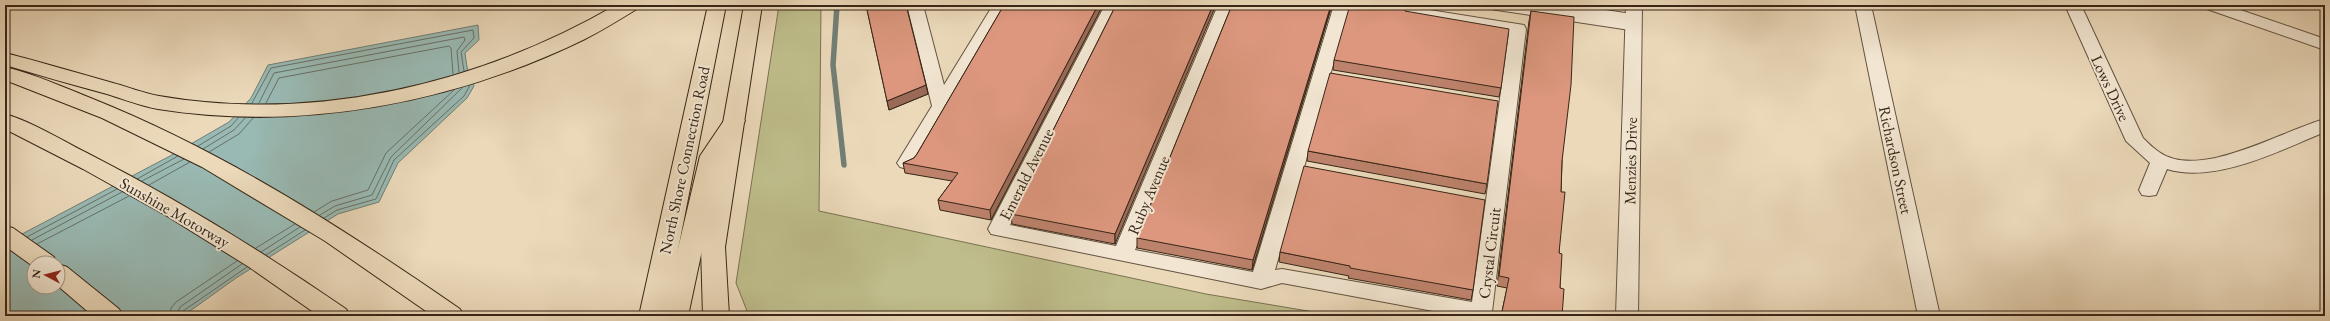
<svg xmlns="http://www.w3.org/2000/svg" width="2330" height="321" font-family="'EB Garamond',serif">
<rect width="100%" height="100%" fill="#ebd9ba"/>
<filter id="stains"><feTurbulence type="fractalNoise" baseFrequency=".005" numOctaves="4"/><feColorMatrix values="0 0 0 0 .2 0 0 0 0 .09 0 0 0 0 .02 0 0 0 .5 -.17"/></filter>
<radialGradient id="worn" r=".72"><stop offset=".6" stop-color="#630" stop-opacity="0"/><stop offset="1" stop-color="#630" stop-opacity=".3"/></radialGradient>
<path fill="#bebd8b" stroke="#7a7251" d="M779 5H821L819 211 1206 294 1338 316H749L736 283Z"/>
<path fill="#99bab4" stroke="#727f75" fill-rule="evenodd" d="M478 25 479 40 465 53 467 67 474 86 467 98 398 163 379 202 338 214 236 278 183 316H5V243L170 156 229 122 251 98 268 65ZM34 263H58V287H34Z"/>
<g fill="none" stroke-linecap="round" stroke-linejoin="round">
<path stroke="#687066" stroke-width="1" d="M252 103 271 68 473 30 474 38 461 52 464 71
M259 103 274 73 464 37 465 40 457 51 459 72
M266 103 279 78 449 46 451 48 453 74
M198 146 231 126 239 117
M203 149 234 130 246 117
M209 152 239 134 254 117
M137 179 178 156
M142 181 184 159
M149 185 190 162
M314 212 332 201 368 190 386 153 454 90
M320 215 335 206 372 195 391 157 463 87
M324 218 337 210 376 199 394 160 464 96 470 85
M27 237 117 189
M32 240 122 192
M37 244 129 196
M256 248 295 224
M261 252 300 227
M266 255 305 230
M170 316 171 308 176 302 237 261
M176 316 180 307 242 264
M181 316 183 311 247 267"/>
<path stroke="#727f75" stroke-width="5.5" d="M837 5 833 65 844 165"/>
<defs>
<path id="service" d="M1494 5 1634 26
M1544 5 1634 19"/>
<path id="minor" d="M907 5H923L944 85 993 5H1009L917 163 914 167 907 169 900 167 897 163 932 106Z
M1105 5H1121L1010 225 1116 246 1218 5H1234L1135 250 1253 272 1334 5H1350L1275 270 1282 269 1472 302 1509 33 1367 10 1361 8 1359 5H1398L1524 25 1526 29 1492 312 1490 316H1460L1282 283 1261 289 991 234 988 229Z
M1626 5H1642L1638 316H1616Z
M1855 5H1871L1940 316H1918Z
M2065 5H2081L2143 138C2148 143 2153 148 2159 152 2200 181 2283 130 2325 119V132C2281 150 2215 184 2167 169L2156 195 2149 196 2142 195 2139 190 2150 163 2126 141Z
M2202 5H2226L2325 39V50L2204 8Z"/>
<path id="primary" d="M708 5H726L665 316H639Z
M744 5H762L725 247 729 316H703L701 247Z"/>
<path id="motorway" d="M616 5H639L637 9C620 19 603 30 585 39 454 103 302 132 158 109 141 106 123 99 107 94 73 85 39 75 5 65V53C41 62 77 73 113 83 128 87 143 93 159 96 316 123 479 84 616 5Z
M5 67C35 74 65 88 93 99 225 152 344 229 460 309L464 316H433L325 241 202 167 102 118 5 80Z
M5 114C33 122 61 140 87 153 177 199 263 252 346 309L350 316H319L249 267 167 216 83 169 5 129Z
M734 114 741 116 745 121 722 156 688 316H662L700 156 727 116Z
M5 226 13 228 54 257 57 263H34V267L5 246Z
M58 264 67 267 119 309 123 316H93L58 286Z"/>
</defs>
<use href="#service" stroke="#645340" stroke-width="11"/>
<use href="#minor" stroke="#645340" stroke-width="2"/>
<use href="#primary" stroke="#372617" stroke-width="2"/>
<use href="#motorway" stroke="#372617" stroke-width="2"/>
<use href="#service" stroke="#f2e6d2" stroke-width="9"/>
<use href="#minor" fill="#f2e6d2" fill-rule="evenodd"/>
<use href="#primary" fill="#ebd9ba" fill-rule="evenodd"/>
<use href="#motorway" fill="#ebd9ba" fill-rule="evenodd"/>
</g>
<path fill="#bd826c" stroke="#372617" d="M866 5H906L926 85 928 94 889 110Z
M1004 5H1103L991 220 940 210 938 200 952 181 905 173 903 163 914 158 917 154Z
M1116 5 1115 244 1012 224 1011 214Z
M1232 5H1332L1252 270 1137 248V238Z
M1405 11 1501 88 1499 97 1333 70 1334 60Z
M1531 11 1562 161 1559 253 1560 288 1562 316H1501L1507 288 1497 286 1529 21Z
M1308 151 1487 184 1485 194 1307 161Z
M1280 252 1473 290 1471 300 1348 278 1349 276 1279 262Z"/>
<path fill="#9a6a58" stroke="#372617" d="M1098 5H1103L991 220 990 210Z
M1213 5H1216L1115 244V234Z
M1331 5H1332L1252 270 1253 260Z
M926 85 928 94 889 110 887 101Z"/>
<path fill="#dc977e" stroke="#372617" d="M866 5H906L926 85 887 101Z
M1004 5H1098L990 210 938 200 958 173 903 163 914 158 917 154Z
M1116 5H1213L1115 234 1011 214Z
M1232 5H1331L1253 260 1137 238Z
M1350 5H1389L1406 8 1405 11 1509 29 1501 88 1334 60Z
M1531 11 1574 17 1571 85 1562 161 1561 192H1565L1559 253 1562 254 1560 288 1564 289 1562 316H1521L1502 312 1509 278 1499 276Z
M1330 73 1498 101 1487 184 1308 151Z
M1304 166 1485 200 1473 290 1350 268V266L1280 252Z"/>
<g text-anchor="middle" stroke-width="4" stroke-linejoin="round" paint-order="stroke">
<g font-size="16" fill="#372617" stroke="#f2e6d2">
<text transform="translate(2111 88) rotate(65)" y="6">Lows Drive</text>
<text transform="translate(684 160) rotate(-78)" y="6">North Shore Connection Road</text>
<text transform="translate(1896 160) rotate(78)" y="6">Richardson Street</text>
<text transform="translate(1630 161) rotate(-89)" y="6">Menzies Drive</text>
<text transform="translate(1026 174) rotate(-63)" y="6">Emerald Avenue</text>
<text transform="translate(1148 195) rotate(-67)" y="6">Ruby Avenue</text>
<text transform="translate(175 212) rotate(30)" y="6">Sunshine Motorway</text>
<text transform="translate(1489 253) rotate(-83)" y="6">Crystal Circuit</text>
</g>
</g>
<rect width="2330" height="321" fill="none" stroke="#ebd9ba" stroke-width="20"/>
<rect x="6" y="6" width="2318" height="309" fill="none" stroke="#372617" stroke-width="2"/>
<rect x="10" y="10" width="2310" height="301" fill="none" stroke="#372617"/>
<g transform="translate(46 275) rotate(277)"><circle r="19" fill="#f2e6d2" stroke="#a79987"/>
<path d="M0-3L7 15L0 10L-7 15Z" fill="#8f2418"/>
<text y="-6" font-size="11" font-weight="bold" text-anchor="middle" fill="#372617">N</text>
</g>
<rect width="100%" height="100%" filter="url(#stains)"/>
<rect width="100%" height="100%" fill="url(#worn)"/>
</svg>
